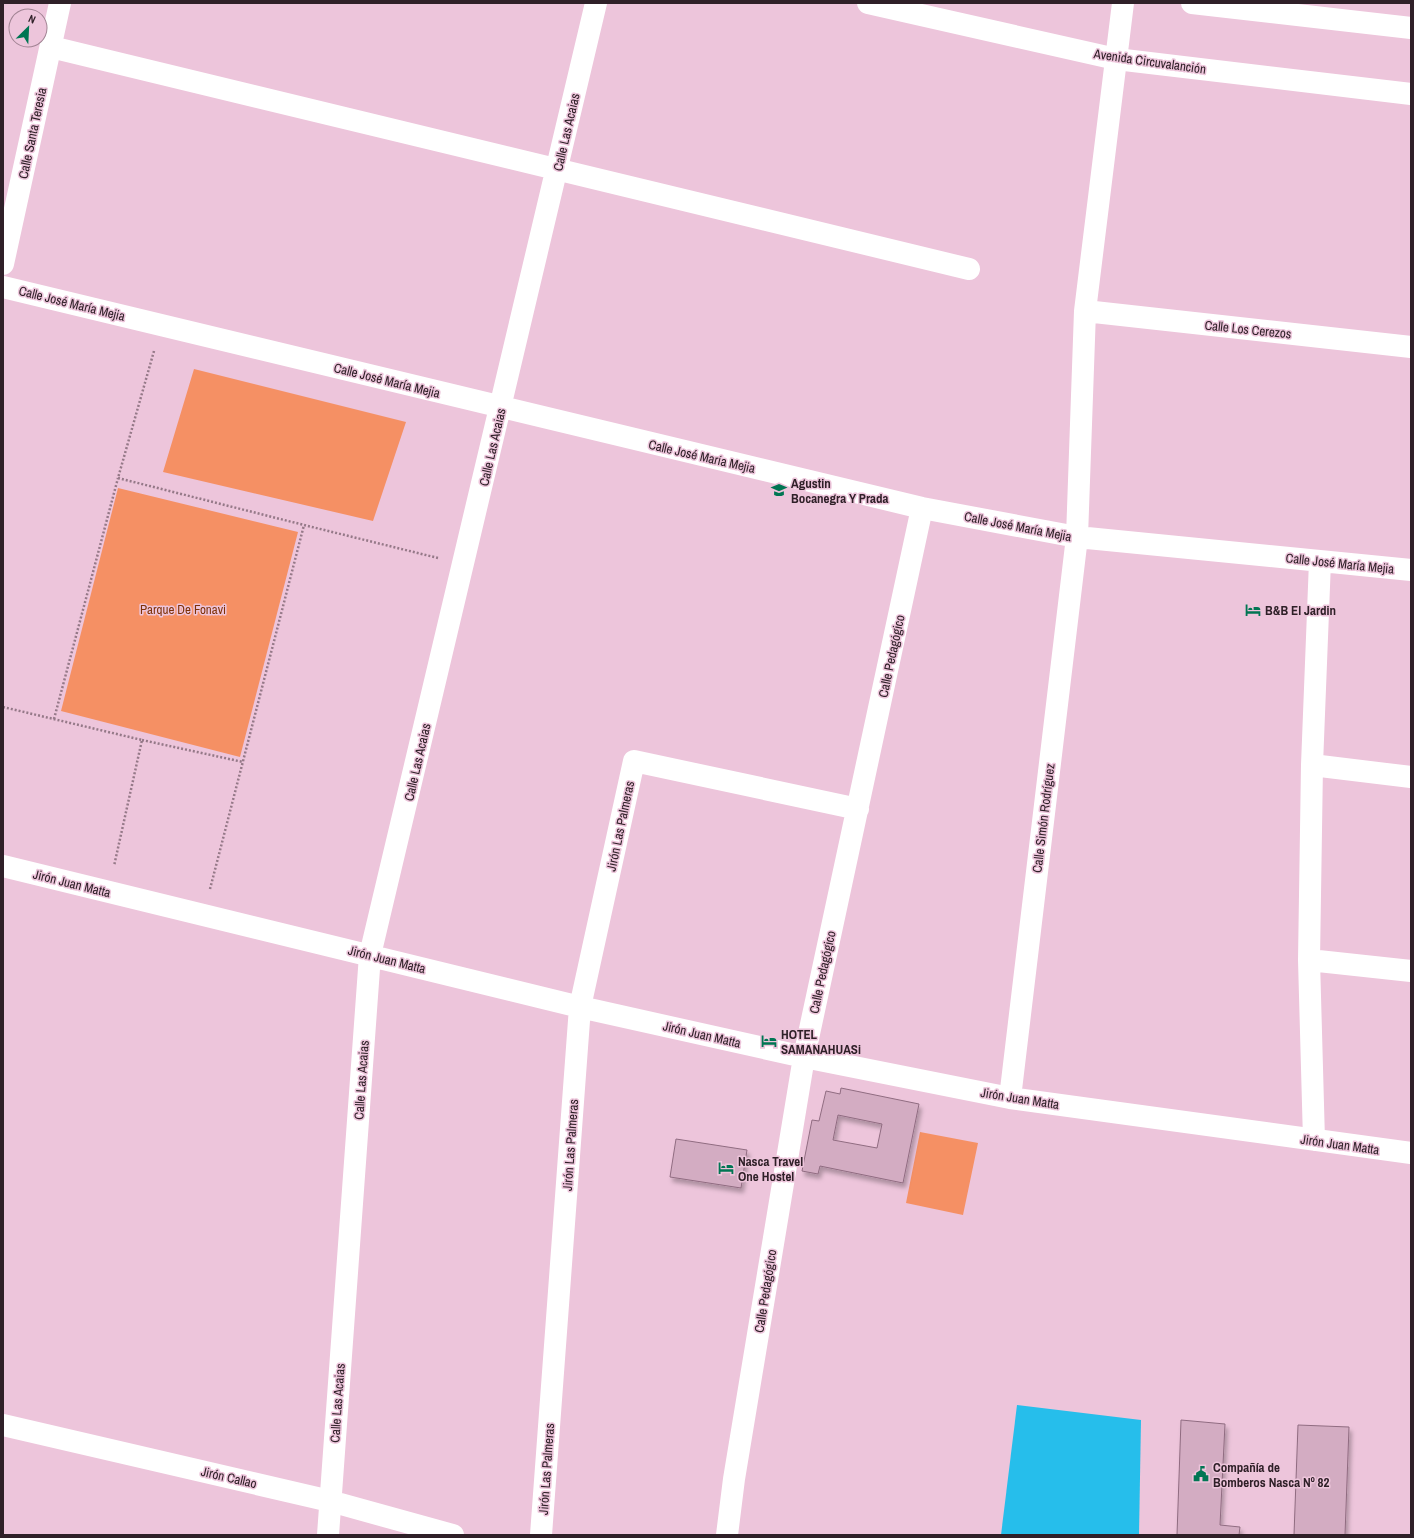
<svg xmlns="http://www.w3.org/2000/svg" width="1414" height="1538" font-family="'Archivo Narrow',sans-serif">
<defs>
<filter id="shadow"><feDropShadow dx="2.5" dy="4.5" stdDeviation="2" flood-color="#0004"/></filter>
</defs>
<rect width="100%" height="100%" fill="#edc5db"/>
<path fill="#f59064" d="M194 369 406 422 373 521 163 472Z
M118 488 298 532 240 757 61 711Z
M920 1132 978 1143 963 1215 906 1203Z"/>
<path fill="#26beeb" d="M1017 1405 1141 1420 1139 1535H1001Z"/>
<path fill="#d3acc2" stroke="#906c81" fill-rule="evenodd" filter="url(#shadow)" d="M841 1088 919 1104 903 1183 820 1166 818 1174 802 1171 812 1120 819 1121 826 1091 840 1094ZM838 1115 882 1124 877 1148 833 1140Z
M676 1139 747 1150 741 1188 670 1177Z
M1181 1420 1225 1424 1220 1525 1240 1527 1239 1535H1177Z
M1298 1425 1349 1427 1345 1535H1294Z"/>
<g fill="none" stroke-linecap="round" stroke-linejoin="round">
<path stroke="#957988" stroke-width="2.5" stroke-dasharray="2 2" stroke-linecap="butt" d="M154 351 118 478 304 525
M3 707 142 740 114 866
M54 719 118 478
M142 740 243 762
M210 889 304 525 438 558"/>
<path stroke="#fff" stroke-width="22" d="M51 47 969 269
M3 264 60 3
M3 287 922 508 1077 537 1411 570
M1085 311 1411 347
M1312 765 1411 777
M3 866 580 1007 804 1057 1010 1098 1411 1153
M1309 960 1411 971
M1010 1098 1077 537 1085 311 1123 3
M1314 1140 1309 960 1312 765 1320 561
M3 1425 330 1501 453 1535
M328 1535 370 955 596 3
M541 1535 580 1007 634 761 858 809
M727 1535 734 1479 804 1057 922 508"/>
<path stroke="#fff" stroke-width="22" d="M868 3 1116 59 1411 94
M1192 3 1411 28"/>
</g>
<defs>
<symbol id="school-bare" viewBox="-9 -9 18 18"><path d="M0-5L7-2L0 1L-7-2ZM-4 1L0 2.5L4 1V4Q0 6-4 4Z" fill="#007653" stroke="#edc5db" stroke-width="2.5" paint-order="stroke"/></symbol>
<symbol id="hotel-bare" viewBox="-9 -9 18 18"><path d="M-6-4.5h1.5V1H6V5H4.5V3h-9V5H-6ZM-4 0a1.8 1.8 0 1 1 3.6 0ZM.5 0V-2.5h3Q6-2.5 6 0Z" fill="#007653" stroke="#edc5db" stroke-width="2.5" paint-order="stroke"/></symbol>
<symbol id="civic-bare" viewBox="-9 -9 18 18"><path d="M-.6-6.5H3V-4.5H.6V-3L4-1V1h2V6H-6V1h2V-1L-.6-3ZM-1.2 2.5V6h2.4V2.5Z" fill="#007653" stroke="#edc5db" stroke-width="2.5" paint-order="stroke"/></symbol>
</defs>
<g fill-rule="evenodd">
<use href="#school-bare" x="768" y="479" width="22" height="22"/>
<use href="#hotel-bare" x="1242" y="599" width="22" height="22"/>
<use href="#hotel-bare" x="758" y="1030" width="22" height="22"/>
<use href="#hotel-bare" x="715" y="1157" width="22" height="22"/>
<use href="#civic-bare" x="1190" y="1463" width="22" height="22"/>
</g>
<g text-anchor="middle" stroke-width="3" stroke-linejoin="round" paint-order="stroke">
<g font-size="13" fill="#2f2028" stroke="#edc5db">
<text transform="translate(1150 61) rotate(8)" y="5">Avenida Circuvalanción</text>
<text transform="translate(566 132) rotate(-77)" y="5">Calle Las Acaias</text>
<text transform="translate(32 133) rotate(-78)" y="5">Calle Santa Teresia</text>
<text transform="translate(72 303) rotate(14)" y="5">Calle José María Mejia</text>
<text transform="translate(1248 329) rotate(6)" y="5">Calle Los Cerezos</text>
<text transform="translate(387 380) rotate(14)" y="5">Calle José María Mejia</text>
<text transform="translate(492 447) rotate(-77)" y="5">Calle Las Acaias</text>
<text transform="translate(702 456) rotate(13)" y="5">Calle José María Mejia</text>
<text transform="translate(1018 526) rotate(11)" y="5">Calle José María Mejia</text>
<text transform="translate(1340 563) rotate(6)" y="5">Calle José María Mejia</text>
<text transform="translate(891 656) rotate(-78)" y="5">Calle Pedagógico</text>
<text transform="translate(417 762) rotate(-77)" y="5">Calle Las Acaias</text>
<text transform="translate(1043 818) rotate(-83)" y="5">Calle Simón Rodríguez</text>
<text transform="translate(620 826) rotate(-78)" y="5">Jirón Las Palmeras</text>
<text transform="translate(72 883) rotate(14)" y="5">Jirón Juan Matta</text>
<text transform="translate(387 959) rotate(14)" y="5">Jirón Juan Matta</text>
<text transform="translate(822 972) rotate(-78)" y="5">Calle Pedagógico</text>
<text transform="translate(702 1034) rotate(13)" y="5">Jirón Juan Matta</text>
<text transform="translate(361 1080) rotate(-86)" y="5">Calle Las Acaias</text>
<text transform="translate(1020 1098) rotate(9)" y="5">Jirón Juan Matta</text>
<text transform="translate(1340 1144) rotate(8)" y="5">Jirón Juan Matta</text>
<text transform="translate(570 1145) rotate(-86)" y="5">Jirón Las Palmeras</text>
<text transform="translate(765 1291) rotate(-81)" y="5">Calle Pedagógico</text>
<text transform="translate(337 1403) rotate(-86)" y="5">Calle Las Acaias</text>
<text transform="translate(546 1469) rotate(-86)" y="5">Jirón Las Palmeras</text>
<text transform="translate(229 1477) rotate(13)" y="5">Jirón Callao</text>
</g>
<g font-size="13" font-weight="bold" fill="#2f2028" stroke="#edc5db" text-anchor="start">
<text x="791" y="488">Agustin<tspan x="791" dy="15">Bocanegra Y Prada</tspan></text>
<text x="1265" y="615">B&amp;B El Jardin</text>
<text x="781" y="1039">HOTEL<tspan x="781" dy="15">SAMANAHUASi</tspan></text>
<text x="738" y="1166">Nasca Travel<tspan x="738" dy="15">One Hostel</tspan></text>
<text x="1213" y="1472">Compañía de<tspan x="1213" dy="15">Bomberos Nasca Nº 82</tspan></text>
</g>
<g font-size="13" fill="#7e3106" stroke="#edc5db">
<text x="183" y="614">Parque De Fonavi</text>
</g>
</g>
<rect width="1414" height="1538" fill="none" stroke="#2f2028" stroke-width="8"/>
<g transform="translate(28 28) rotate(24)"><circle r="19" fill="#edc5db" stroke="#a18393"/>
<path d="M0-3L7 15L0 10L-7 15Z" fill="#007653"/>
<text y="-6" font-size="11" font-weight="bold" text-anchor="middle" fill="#2f2028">N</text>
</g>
</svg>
